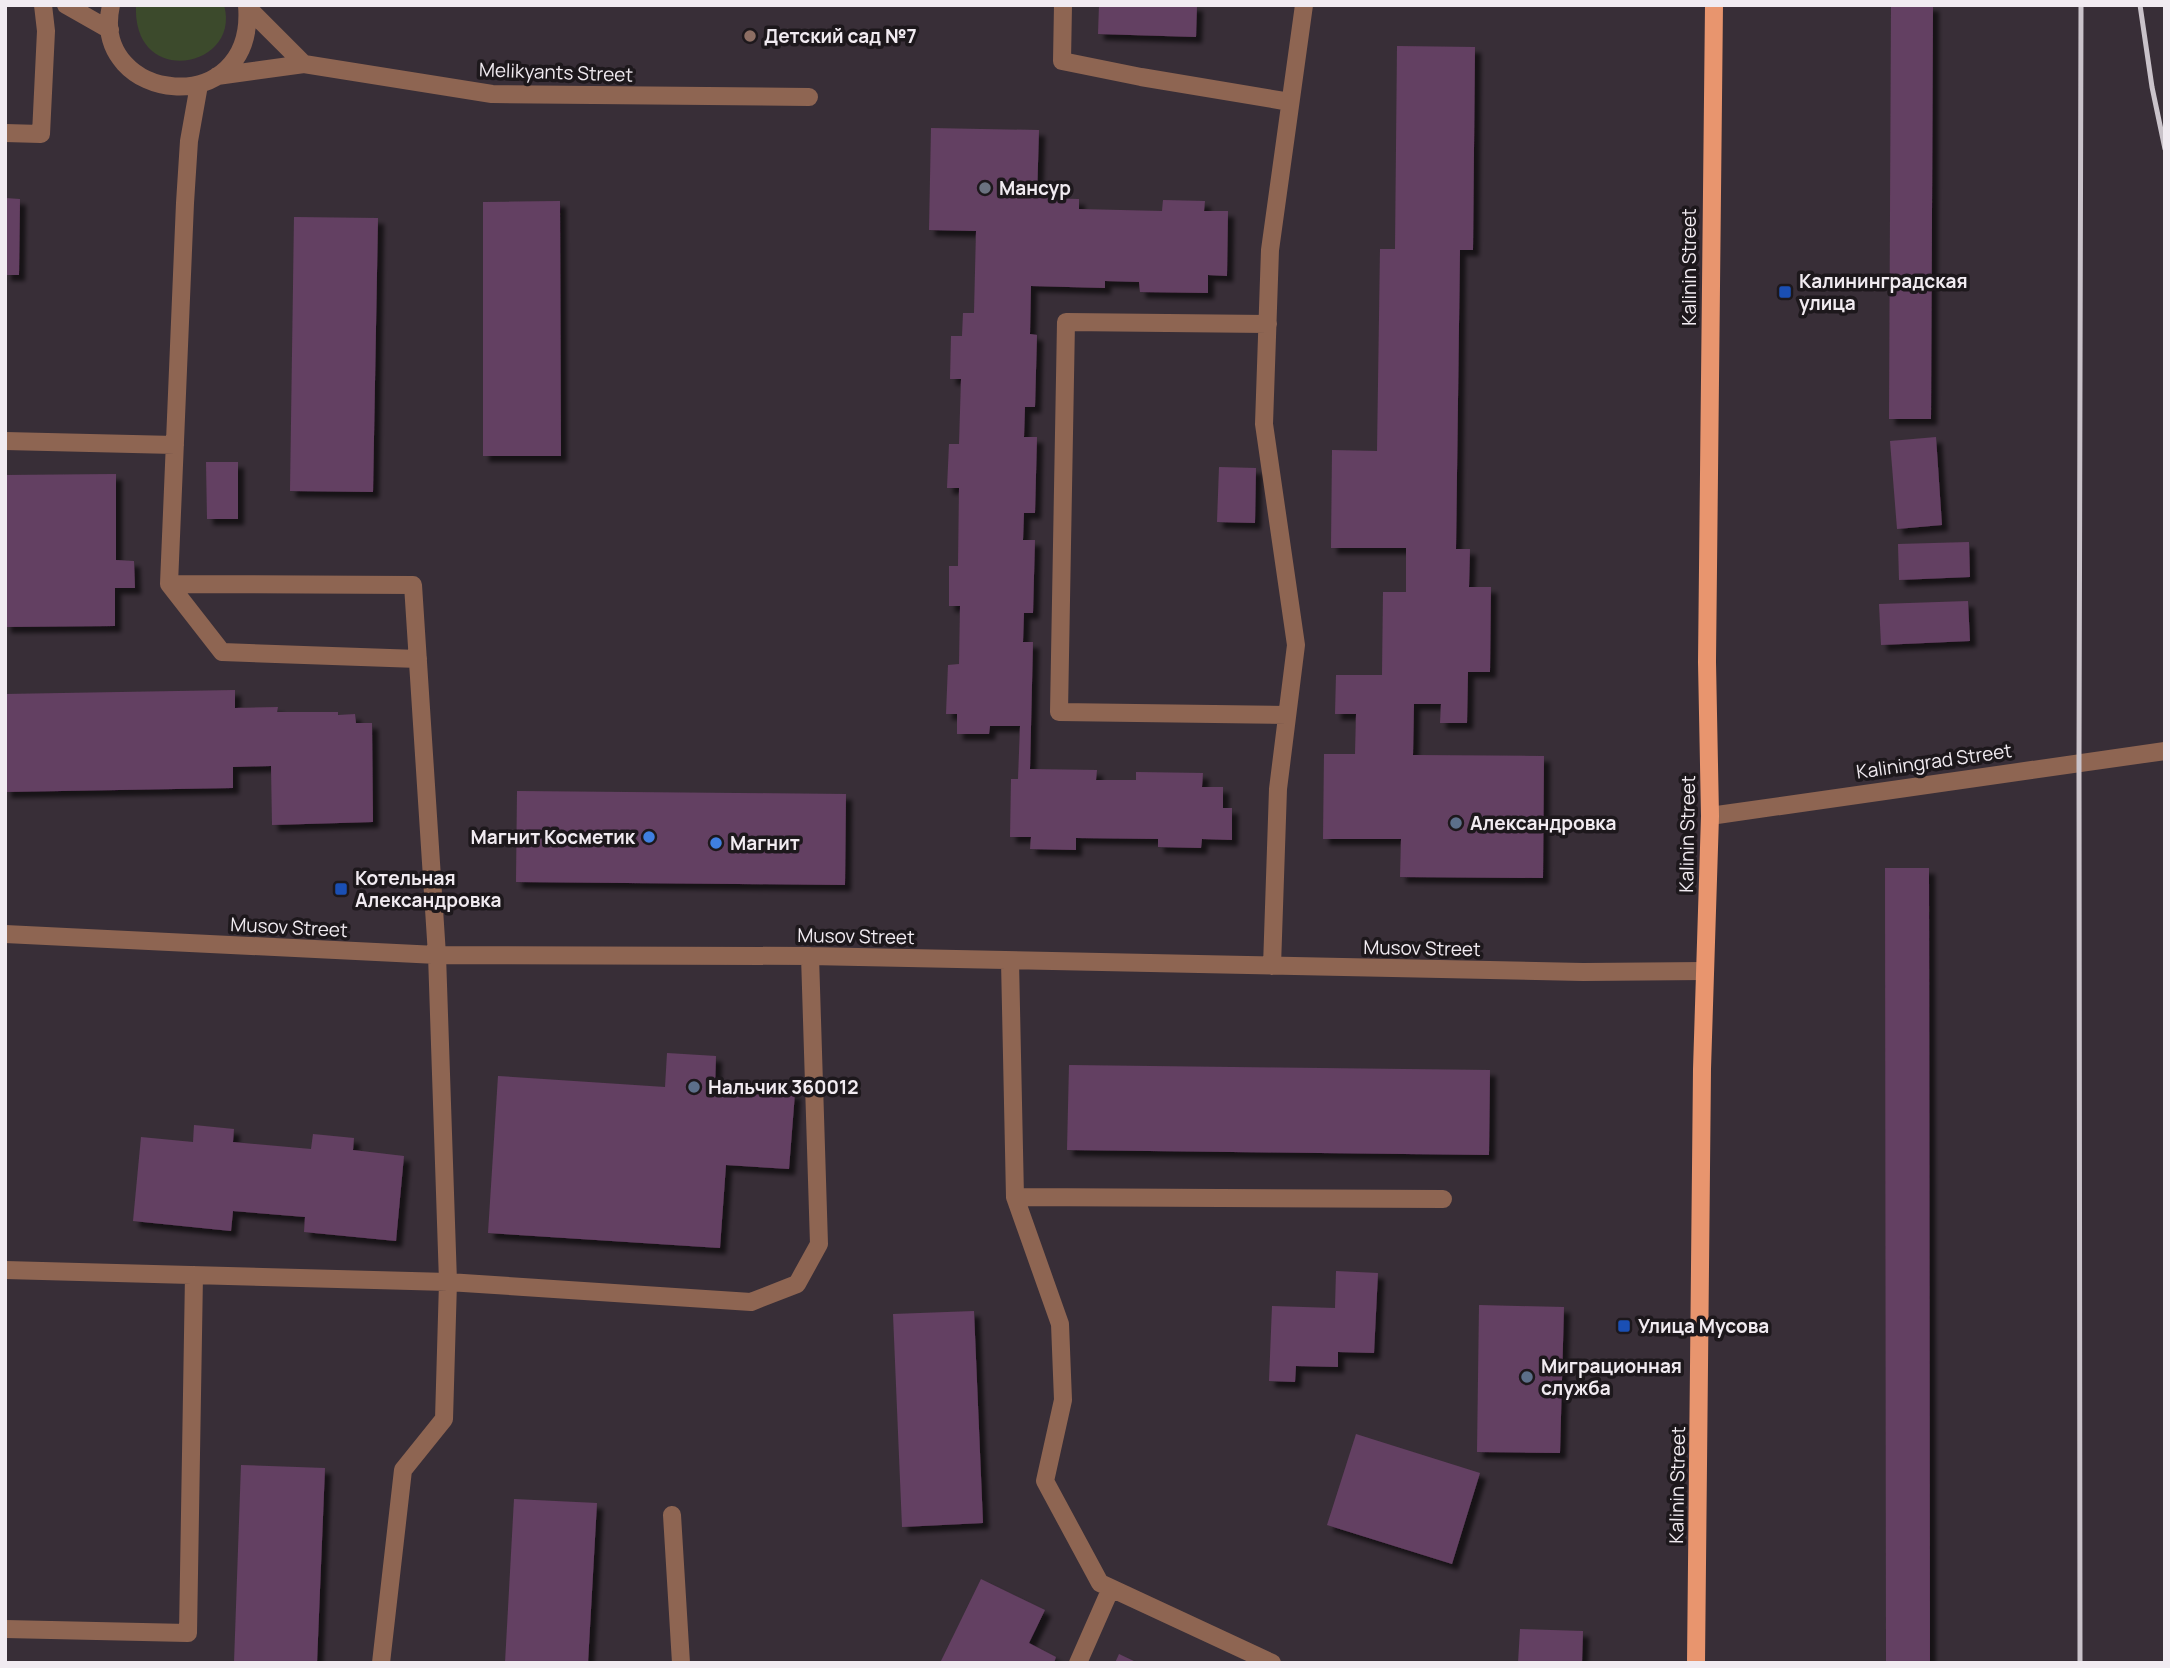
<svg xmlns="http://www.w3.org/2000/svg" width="2170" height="1668" font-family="Manrope,sans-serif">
<defs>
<filter id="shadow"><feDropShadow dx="6" dy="6" stdDeviation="2" flood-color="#0009"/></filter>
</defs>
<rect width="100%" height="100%" fill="#382e37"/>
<path fill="#3c4a2c" d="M136 5H224C242 68 132 90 136 5Z"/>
<path fill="#643f62" filter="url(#shadow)" d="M1099 5H1197L1196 37 1098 34Z
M1891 5H1933L1931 419H1889Z
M1397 46 1475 47 1473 250H1460L1456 549H1470L1469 587H1491L1490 672H1468L1467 723H1440L1441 704H1414L1413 755 1544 756 1543 878 1400 877 1401 839H1323L1324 754H1355L1356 714H1335L1336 675H1382L1383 592H1406V548H1331L1332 450 1377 451 1380 249H1395Z
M931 128 1039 130 1037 198 1079 199V209L1162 211 1163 200 1205 201 1204 211H1228L1227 276 1208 275V293L1140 292 1139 282 1105 281V288L1031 286 1030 334 1037 335 1035 407H1025L1024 437H1037L1035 513H1024L1023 540H1035L1034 576 1033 613H1024L1023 642H1033L1030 769 1097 770 1096 780H1136V772L1203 773 1202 787H1223V808H1232V840L1202 839 1201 848 1158 847V839L1076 838V850L1030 849 1031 837H1010L1011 779H1018L1020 726H990L989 734H957V714H946L948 665 959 664 960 606H949V566H958L959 488H947L949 444H959L961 379H950L951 336H962L963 313H974L976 231 929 230Z
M5 198 20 199 19 275H5Z
M560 201 561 456H483V202Z
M294 217 378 218 373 492 290 491Z
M1936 437 1942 525 1897 529 1890 441Z
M206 462H238V519H207Z
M1219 467 1256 468 1255 523 1217 522Z
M116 474V560L134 561 135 588H115V626L5 627V475Z
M1969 542 1970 577 1899 580 1898 544Z
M1968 601 1970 641 1881 645 1879 604Z
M235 690V708L278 707 277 712H338V715L355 714 356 723H372L373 822 272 825 271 766 233 767V788L5 792V694Z
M517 791 846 794 845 885 516 882Z
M1885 868H1929L1930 1663H1886Z
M667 1053 716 1056 715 1088 795 1093 789 1169 726 1165 720 1248 488 1233 498 1076 665 1087Z
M1069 1065 1490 1070 1489 1155 1067 1150Z
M194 1125 234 1129 233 1142 311 1149 313 1134 354 1138 353 1150 404 1156 396 1241 304 1232 305 1217 233 1211 231 1231 133 1221 141 1137 193 1142Z
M1336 1271 1378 1273 1374 1353 1338 1352V1367L1296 1366 1295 1382 1269 1381 1272 1306 1335 1308Z
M1479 1305 1564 1307 1560 1453 1477 1452Z
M974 1311 983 1523 902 1527 893 1314Z
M1356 1434 1480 1473 1452 1564 1327 1525Z
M241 1465 325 1468 317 1663H234Z
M514 1499 597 1503 588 1663H505Z
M981 1579 1045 1610 1029 1643 1056 1657 1054 1663H940Z
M1520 1629 1583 1631 1582 1663H1518Z
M1119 1654 1138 1663H1115Z"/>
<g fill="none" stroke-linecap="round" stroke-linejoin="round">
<path stroke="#8e6552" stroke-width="18" d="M66 5 110 30
M111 5C89 104 257 123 247 5
M1063 5 1062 61 1141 77 1290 102
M304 64 492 94 809 97
M217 76 304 64 247 7
M199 85 189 141 185 203 169 584 413 585 437 955 448 1282 751 1302 797 1284 819 1244 810 956
M5 133 41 134 46 31 43 5
M1268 324 1066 322 1059 712 1287 715
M5 441 175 445
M169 584 222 652 418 659
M1710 816 2165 751
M5 934 437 955 810 956 1583 972 1705 971
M1010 961 1015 1197 1443 1199
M1272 966 1278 789 1296 645 1264 424 1270 250 1304 5
M1015 1197 1060 1324 1063 1400 1045 1481 1100 1583 1272 1663
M5 1270 448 1282 444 1419 403 1470 381 1663
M672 1515 681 1663
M5 1629 188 1633 194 1275
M1078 1663 1111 1588"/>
<path stroke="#e8956e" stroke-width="18" d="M1696 1663 1702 1069 1710 816 1707 662 1714 5"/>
<path stroke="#cac3ca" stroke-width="5" d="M2140 5 2152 87 2165 149
M2080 1663 2079 762 2081 5"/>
</g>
<circle fill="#8d6e63" stroke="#1d181c" stroke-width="2.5" cx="750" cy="36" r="7"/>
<circle fill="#6b7280" stroke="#1d181c" stroke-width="2.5" cx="985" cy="188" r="7"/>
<g fill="#1a4fb4" stroke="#1d181c" stroke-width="2.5">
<rect x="1778" y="285" width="14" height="14" rx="3.5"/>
<rect x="334" y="882" width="14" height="14" rx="3.5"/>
<rect x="1617" y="1319" width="14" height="14" rx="3.5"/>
</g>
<g fill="#5c6f8a" stroke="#1d181c" stroke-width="2.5">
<circle cx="1456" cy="823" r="7"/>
<circle cx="694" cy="1087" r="7"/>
<circle cx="1527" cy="1377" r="7"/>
</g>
<g fill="#3f7fe0" stroke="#1d181c" stroke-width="2.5">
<circle cx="649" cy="837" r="7"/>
<circle cx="716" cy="843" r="7"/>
</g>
<g text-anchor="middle" stroke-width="7" stroke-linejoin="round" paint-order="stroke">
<g font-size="19" font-weight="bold" fill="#f1ebf1" stroke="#1d181c" text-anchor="start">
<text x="764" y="43">Детский сад №7</text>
<text x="999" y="195">Мансур</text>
<text x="1799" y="288">Калининградская<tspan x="1799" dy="22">улица</tspan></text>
<text x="1470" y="830">Александровка</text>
<text x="635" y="844" text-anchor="end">Магнит Косметик</text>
<text x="730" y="850">Магнит</text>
<text x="355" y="885">Котельная<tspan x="355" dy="22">Александровка</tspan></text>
<text x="708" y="1094">Нальчик 360012</text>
<text x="1638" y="1333">Улица Мусова</text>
<text x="1541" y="1373">Миграционная<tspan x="1541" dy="22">служба</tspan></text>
</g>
<g font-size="19" fill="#f1ebf1" stroke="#1d181c">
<text transform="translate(556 72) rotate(2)" y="7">Melikyants Street</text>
<text transform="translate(1689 267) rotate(-90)" y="7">Kalinin Street</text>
<text transform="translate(1934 761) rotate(-8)" y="7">Kaliningrad Street</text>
<text transform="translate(1687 834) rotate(-89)" y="7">Kalinin Street</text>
<text transform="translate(289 927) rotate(3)" y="7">Musov Street</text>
<text transform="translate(856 936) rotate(1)" y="7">Musov Street</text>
<text transform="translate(1422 948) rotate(1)" y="7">Musov Street</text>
<text transform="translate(1677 1485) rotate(-89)" y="7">Kalinin Street</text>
</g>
</g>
<rect width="2170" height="1668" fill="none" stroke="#f1ebf1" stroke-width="14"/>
</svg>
